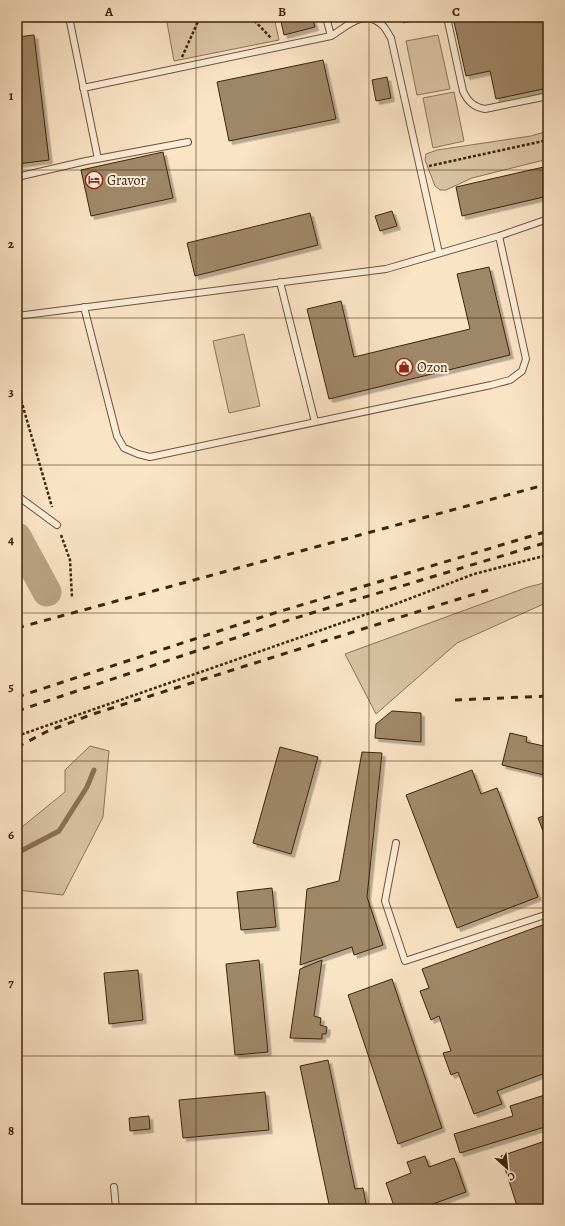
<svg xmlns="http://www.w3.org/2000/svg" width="565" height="1226" font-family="Alegreya,serif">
<defs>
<filter id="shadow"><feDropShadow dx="3.5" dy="3.5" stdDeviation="0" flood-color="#0004"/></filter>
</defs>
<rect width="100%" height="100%" fill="#fae4c6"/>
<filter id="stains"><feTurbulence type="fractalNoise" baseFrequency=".005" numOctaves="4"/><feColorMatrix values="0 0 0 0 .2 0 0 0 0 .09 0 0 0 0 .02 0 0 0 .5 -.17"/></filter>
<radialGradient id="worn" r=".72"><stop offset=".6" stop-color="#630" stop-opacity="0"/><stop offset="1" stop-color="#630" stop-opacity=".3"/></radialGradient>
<path fill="#dac4a5" stroke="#8c7455" d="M166 17H274L279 40 174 61Z
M402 17H433L403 23Z
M438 35 450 89 417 95 406 41Z
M454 92 464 141 433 148 423 98Z
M548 131V159L472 178 446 190H440L435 186 425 160 426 154 437 150 531 136Z
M244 334 260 406 229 413 213 341Z
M548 582V602L457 643 376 714 345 654 528 587Z
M90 746 109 751 103 817 63 895 17 890V831L65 792V770Z"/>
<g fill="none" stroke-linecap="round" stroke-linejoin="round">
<path stroke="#887151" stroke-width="5" d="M17 853 59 831 87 787 94 770"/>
<path stroke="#baa384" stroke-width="29" d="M17 537 47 592"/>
</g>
<path fill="#9f8869" stroke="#3d2505" filter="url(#shadow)" d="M280 17H312L315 27 284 35Z
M453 17H548V88L496 99 490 71 466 76Z
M34 35 49 160 17 164V37Z
M323 60 336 119 229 141 217 82Z
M387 77 391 98 376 101 372 80Z
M163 152 173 198 91 216 81 170Z
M548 166V196L462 216 456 187Z
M392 211 397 226 380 231 375 216Z
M310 213 318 245 195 276 187 243Z
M489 267 510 355 329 399 307 309 341 301 354 357 470 329 457 274Z
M392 711 421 713V742L375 738 376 724Z
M510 733 527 737 526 742 548 747V776L502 765Z
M280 747 318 757 291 854 253 843Z
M362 752 382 753 367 897 383 945 354 955 352 947 300 965 307 889 339 881Z
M472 770 481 794 497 788 538 897 457 928 406 795Z
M548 814V844L538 818Z
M272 888 276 927 241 930 237 892Z
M548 923V1072L497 1091 502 1104 474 1114 458 1072 451 1075 443 1053 451 1051 439 1016 431 1020 420 991 429 988 422 969Z
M259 960 268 1052 235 1055 226 964Z
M322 960 314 1016 321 1018 320 1025 327 1027 326 1034H322V1039L290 1038 300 969Z
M138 970 143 1020 109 1024 104 973Z
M392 979 442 1128 398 1144 348 995Z
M328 1060 355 1189 363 1188 367 1209H330L300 1066Z
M265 1092 269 1130 183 1138 179 1100Z
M548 1094V1126L460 1153 454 1134 513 1116 510 1106Z
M149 1116 150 1129 130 1131 129 1118Z
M548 1140V1209H518L501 1156Z
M425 1156 429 1167 454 1158 466 1192 419 1209H395L386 1183 411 1173 407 1162Z"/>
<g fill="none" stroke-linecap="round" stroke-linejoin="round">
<defs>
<path id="lane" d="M69 17 98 159
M326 17 331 36
M447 17 463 91C468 102 474 107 485 109L548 96
M17 18 22 17
M83 88 331 36C346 27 364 8 382 25 386 28 388 34 391 38L439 253
M17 177 86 161 188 142
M280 282 315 422
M84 307 117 436 124 448 138 454 150 457 491 385 510 380 522 371 526 359 499 236
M17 316 386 269 499 236 548 219
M17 493 19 497 57 525
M396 843 385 901 405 961 548 914
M114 1187 116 1209"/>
</defs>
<use href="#lane" stroke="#6c5535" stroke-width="8"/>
<path stroke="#3d2505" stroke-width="2.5" stroke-dasharray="3 2" stroke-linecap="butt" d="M251 17 271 38
M182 57 200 17
M429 166 548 140
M17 296 19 305
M17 386 52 507
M61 535 70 560 72 598
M17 736 393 605 474 574 548 555"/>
<use href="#lane" stroke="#fcedda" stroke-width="6"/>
<path stroke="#3d2505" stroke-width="3" stroke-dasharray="7 7" stroke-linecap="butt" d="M17 628 548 484
M17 697 268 615 548 531
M455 700 548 696
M17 711 292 619 548 542
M17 747 48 731 93 714 423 610 488 590"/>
</g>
<path fill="none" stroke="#3d2505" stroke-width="1" stroke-opacity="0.55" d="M196 17V1209M369 17V1209M17 170H548M17 318H548M17 465H548M17 613H548M17 761H548M17 908H548M17 1056H548"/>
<defs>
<symbol id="hotel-ring" viewBox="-11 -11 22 22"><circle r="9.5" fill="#fcedda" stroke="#8f2418" stroke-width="1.5"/><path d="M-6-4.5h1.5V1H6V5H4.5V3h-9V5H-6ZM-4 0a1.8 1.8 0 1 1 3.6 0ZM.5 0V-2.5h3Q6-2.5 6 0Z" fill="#8f2418"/></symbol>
<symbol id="shop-ring" viewBox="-11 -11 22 22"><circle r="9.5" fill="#fcedda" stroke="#8f2418" stroke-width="1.5"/><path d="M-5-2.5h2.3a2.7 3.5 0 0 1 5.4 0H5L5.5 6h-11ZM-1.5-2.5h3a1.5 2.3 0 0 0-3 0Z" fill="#8f2418"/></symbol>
</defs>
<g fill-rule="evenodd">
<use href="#hotel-ring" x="84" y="170" width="20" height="20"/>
<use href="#shop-ring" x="394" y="357" width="20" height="20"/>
</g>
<g text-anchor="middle" stroke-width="4" stroke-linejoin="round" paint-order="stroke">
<g font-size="14" fill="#3d2505" stroke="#fcedda" text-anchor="start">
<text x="107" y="185">Gravor</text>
<text x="417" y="372">Ozon</text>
</g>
</g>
<rect width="565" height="1226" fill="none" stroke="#fae4c6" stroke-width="44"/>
<g transform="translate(507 1168) rotate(153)" stroke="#fcedda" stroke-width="3" paint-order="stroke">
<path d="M0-3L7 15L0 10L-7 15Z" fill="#3d2505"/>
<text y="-6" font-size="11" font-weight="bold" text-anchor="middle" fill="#3d2505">С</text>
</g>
<rect x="22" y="22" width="521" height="1182" fill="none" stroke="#3d2505" stroke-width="1.5"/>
<g font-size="13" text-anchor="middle" font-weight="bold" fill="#3d2505">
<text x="109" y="16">A</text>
<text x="282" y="16">B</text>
<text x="456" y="16">C</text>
<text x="11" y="100">1</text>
<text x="11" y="248">2</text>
<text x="11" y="396">3</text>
<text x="11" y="544">4</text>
<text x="11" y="691">5</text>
<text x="11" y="839">6</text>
<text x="11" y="987">7</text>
<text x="11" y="1135">8</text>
</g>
<rect width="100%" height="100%" filter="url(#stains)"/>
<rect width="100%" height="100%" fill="url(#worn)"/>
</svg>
